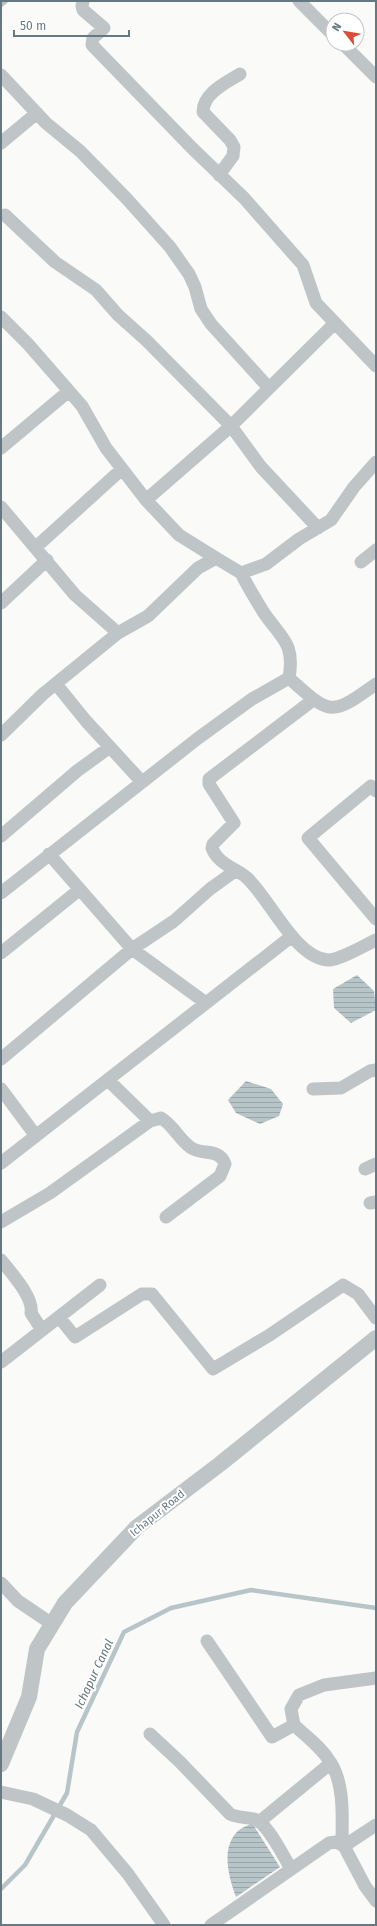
<svg xmlns="http://www.w3.org/2000/svg" width="377" height="1926" font-family="'Fira Sans',sans-serif">
<defs>
<pattern id="water-rules" width="6" height="5" patternUnits="userSpaceOnUse"><rect width="6" height="5" fill="#b8c5c8"/><path d="M0 2.5h6" fill="none" stroke="#99a5a8"/></pattern>
</defs>
<rect width="100%" height="100%" fill="#fafaf8"/>
<path fill="url(#water-rules)" d="M357 975 374 991 376 1010 351 1023 334 1008 333 989Z
M246 1081 271 1089 283 1104 279 1116 260 1124 236 1113 228 1100Z
M252 1823 280 1867 236 1897C229 1878 221 1850 236 1833 240 1828 247 1826 252 1823Z"/>
<g fill="none" stroke-linecap="round" stroke-linejoin="round">
<path stroke="#b8c5c8" stroke-width="4.5" d="M1 5 6 1
M1 1889 25 1865 67 1793 77 1732 124 1632 171 1608 251 1590 376 1608"/>
<path stroke="#bfc4c7" stroke-width="13" d="M83 1 82 6 83 10 104 28 93 38 92 45 192 148 244 198 303 265 316 303 376 366
M299 1 333 35
M343 44 376 77
M1 75 46 123 80 151 127 199 170 247 189 274 195 287 201 309 211 324 269 388
M1 143 37 113
M219 175 233 156 234 147 230 140 203 112C203 93 226 83 240 74
M5 215 55 262 96 290 118 315 147 341 231 426 261 467 318 528
M1 317 28 344 82 406 106 448 146 500 179 535 216 558
M1 448 69 391
M146 500 231 426 335 323
M1 507 75 595 118 633
M36 547 122 469
M361 562 376 550
M1 603 47 560
M289 678C331 716 331 716 376 684
M56 684 86 721 142 782
M313 700 209 779V784L234 823 213 844 212 848C218 864 235 868 246 877 269 897 295 958 328 960 340 960 365 945 376 940
M1 735 43 694 118 633 148 616 198 568 216 558 241 573 266 564 299 539 331 520 354 487 376 462
M376 791 371 786 308 838 376 919
M1 836 77 771 110 747
M49 854 132 949 206 1003
M1 893 197 739 252 699 289 678C295 643 282 639 264 613 256 600 248 587 241 573
M1 953 79 890
M1 1059 132 949 174 921 210 889 235 871
M108 1080 150 1121
M1 1089 36 1136
M313 1089 341 1088 370 1071 376 1070
M1 1163 292 936
M365 1169 376 1164
M370 1203 376 1202
M1 1222 50 1193 150 1121 161 1118C173 1125 179 1139 190 1147 201 1156 219 1147 225 1164L220 1176 166 1217
M1 1260C11 1273 34 1297 31 1313L42 1330
M59 1317 75 1337 142 1294H152L213 1369 268 1336 343 1285 358 1294 376 1318
M1 1362 100 1285
M1 1583 18 1601 52 1624
M207 1641 272 1737 294 1725 291 1709 299 1695 324 1685 376 1678
M294 1725C307 1737 322 1748 331 1763 345 1786 342 1819 342 1844
M150 1734 180 1762 230 1814C238 1818 246 1817 254 1819 267 1822 284 1857 291 1869
M1 1792 33 1799 67 1815 91 1830 128 1874 164 1925
M259 1822 331 1763
M344 1846 376 1825
M211 1925 329 1843 336 1842 344 1846 365 1886 376 1901"/>
<path stroke="#bfc4c7" stroke-width="16" d="M1 1764 29 1697 37 1649 65 1603 137 1527 220 1464 376 1338"/>
</g>
<g text-anchor="middle" stroke-width="4" stroke-linejoin="round" paint-order="stroke">
<g font-size="11" fill="#667881" stroke="#fff">
<text transform="translate(157 1513) rotate(-39)" y="4">Ichapur Road</text>
</g>
<g font-size="12" font-style="italic" fill="#61767b" stroke="#fff">
<text transform="translate(94 1674) rotate(-65)" y="4">Ichapur Canal</text>
</g>
</g>
<rect width="377" height="1926" fill="none" stroke="#667881" stroke-width="4"/>
<g transform="translate(345 32) rotate(301)"><circle r="19" fill="#ffffff" stroke="#c2c9cd"/>
<path d="M0-3L7 15L0 10L-7 15Z" fill="#da4e37"/>
<text y="-6" font-size="11" font-weight="bold" text-anchor="middle" fill="#667881">N</text>
</g>
<path d="M14 30v6h115v-6" fill="none" stroke="#667881" stroke-width="2"/>
<text x="20" y="30" font-size="12" fill="#667881" stroke="#ffffff" stroke-width="3" paint-order="stroke">50 m</text>
</svg>
